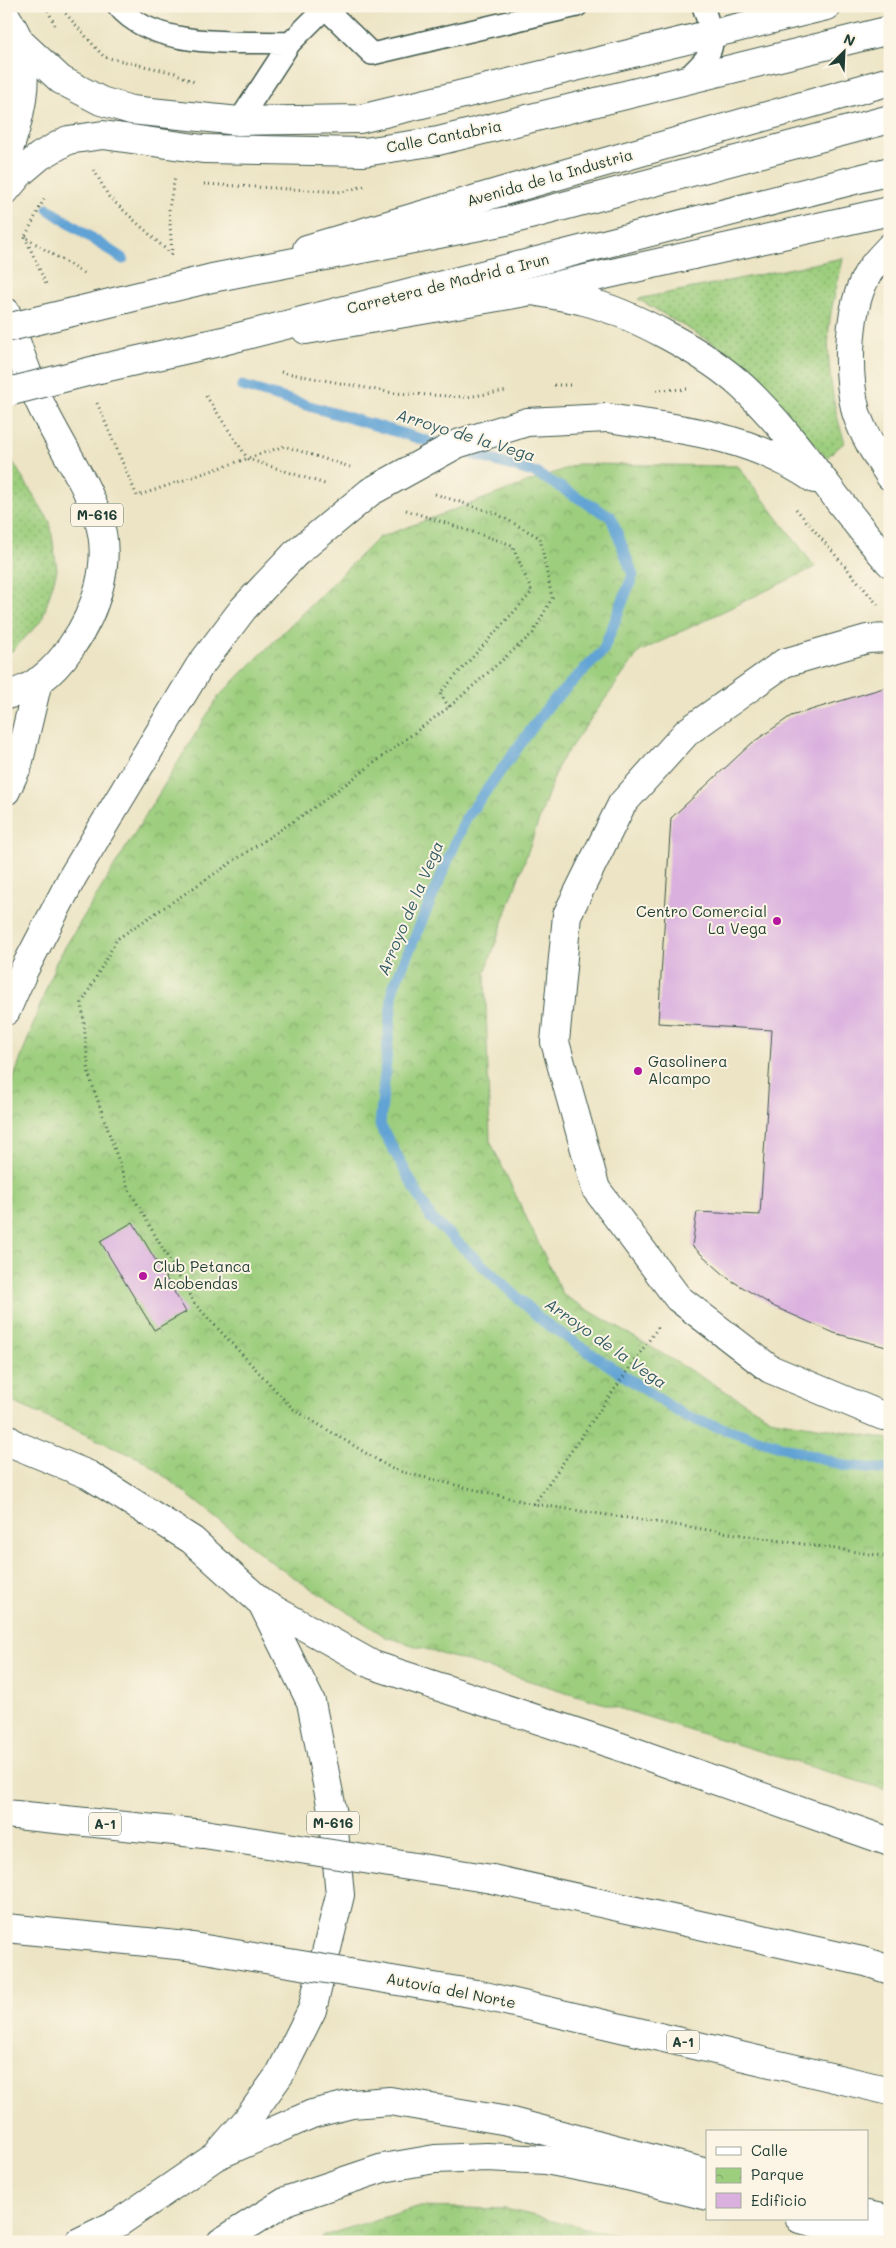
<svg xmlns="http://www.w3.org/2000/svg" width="896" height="2248" font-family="Mali,sans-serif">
<defs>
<pattern id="grass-dots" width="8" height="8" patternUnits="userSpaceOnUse" patternTransform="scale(1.25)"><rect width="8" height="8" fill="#9dce7e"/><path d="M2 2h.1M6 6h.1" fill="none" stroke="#7fa868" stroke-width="1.8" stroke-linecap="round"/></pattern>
<pattern id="park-crowns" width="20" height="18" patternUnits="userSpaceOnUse" patternTransform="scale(1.25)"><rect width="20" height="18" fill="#9dce7e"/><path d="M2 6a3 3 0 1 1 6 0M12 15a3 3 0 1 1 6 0" fill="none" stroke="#7fa868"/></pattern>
</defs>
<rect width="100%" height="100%" fill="#fcf5e5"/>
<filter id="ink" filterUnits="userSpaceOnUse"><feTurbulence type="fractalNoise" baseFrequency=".02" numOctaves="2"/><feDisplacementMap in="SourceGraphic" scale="10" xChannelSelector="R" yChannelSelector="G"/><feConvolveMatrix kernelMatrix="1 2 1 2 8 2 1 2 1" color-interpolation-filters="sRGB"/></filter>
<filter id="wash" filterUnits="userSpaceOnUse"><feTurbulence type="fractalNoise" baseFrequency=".0096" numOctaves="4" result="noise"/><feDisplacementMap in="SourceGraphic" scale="20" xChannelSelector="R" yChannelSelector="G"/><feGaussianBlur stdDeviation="1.12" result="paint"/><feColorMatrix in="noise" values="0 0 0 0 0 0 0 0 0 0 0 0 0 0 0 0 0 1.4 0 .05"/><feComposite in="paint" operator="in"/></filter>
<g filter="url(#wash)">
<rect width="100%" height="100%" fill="#ece4c4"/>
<path fill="url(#grass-dots)" stroke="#5e8659" d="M843 258C839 281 831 304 829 327 826 361 833 410 845 442L826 458 770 393 726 351 638 299Z
M6 451 50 522 57 570 42 620 12 651 6 653Z"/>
<path fill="url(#park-crowns)" stroke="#5e8659" d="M578 464 738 466 815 567 639 652 559 763 485 973 490 1141 563 1295 774 1420 890 1439V1791L386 1637 278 1567 145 1461 6 1399V1099L56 962 218 697 378 538Z
M417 2207 506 2209 643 2242H315L326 2235Z"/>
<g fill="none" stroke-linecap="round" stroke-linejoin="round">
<path stroke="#60a3d4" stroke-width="11" d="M48 209 123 259
M242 386 536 473 611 517 633 575 603 651 549 705 466 818 393 988 380 1125 431 1218 544 1322 686 1417 845 1466 890 1470"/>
</g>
<g id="blocks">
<path fill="#dab0df" d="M890 686V1348L834 1333 775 1307 729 1279 692 1246 697 1212 760 1215 772 1030 658 1023 671 818 752 743 791 716Z
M133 1222 186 1312 154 1330 100 1241Z"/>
</g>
</g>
<g filter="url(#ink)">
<use href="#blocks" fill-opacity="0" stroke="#3e564a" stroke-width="1"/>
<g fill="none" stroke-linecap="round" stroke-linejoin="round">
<defs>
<path id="service" d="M118 6C154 50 239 41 290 43L323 10
M323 6 372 54 577 6
M685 80C717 49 717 49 703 6
M239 121 290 43"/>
<path id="minor" d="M20 42 61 80 101 101 131 110 239 121 360 119 827 6
M6 190 21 172 40 156 68 140 103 135 203 149 364 152 438 141 890 30
M890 638 867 639 784 663 687 732 622 804 567 915 555 1042 596 1189 678 1298 770 1369 883 1416H890"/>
<path id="tertiary" d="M890 247C883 254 876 262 870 270 847 305 846 372 856 412 863 435 877 456 890 476
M532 291C549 294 567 297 584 301 632 313 708 354 744 388 799 440 839 507 890 563
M607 418C681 429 750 435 814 479
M6 1011 24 970 73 876 199 667 243 609 295 554"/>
<path id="primary" d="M307 249 507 190 890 81
M306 330 532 291 890 211"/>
<path id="trunk" d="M6 16C11 25 18 35 20 44 30 82 19 122 6 158
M6 312C17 344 27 377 42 407 60 444 85 480 98 518 113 561 96 612 71 647 56 669 34 690 6 695
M6 791 18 765 38 681
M6 1438 16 1445 89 1475 192 1540 262 1603 311 1702 332 1809 340 1895 312 2010 280 2074 247 2120 216 2156 120 2222 79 2242"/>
<path id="motorway" d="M81 310 212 278 511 220 890 119
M99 369 223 341 890 171
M262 1603 373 1665 621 1747 890 1842
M6 1814 204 1834
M492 1879 866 1962 890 1970
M6 1928 187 1946
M476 1994 890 2091
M216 2156 312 2114 352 2104 390 2101 508 2121 707 2173
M867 2215 890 2220
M800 2219 890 2242
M221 2242 288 2200 383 2168 435 2159 487 2157 546 2160 627 2176 707 2196"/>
</defs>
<use href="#service" stroke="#3e564a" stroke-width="24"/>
<use href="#minor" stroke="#3e564a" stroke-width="30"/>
<use href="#tertiary" stroke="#3e564a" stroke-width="30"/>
<use href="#primary" stroke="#3e564a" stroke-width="30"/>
<use href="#trunk" stroke="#3e564a" stroke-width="30"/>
<use href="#motorway" stroke="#3e564a" stroke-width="30"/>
<path stroke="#3e564a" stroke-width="3" stroke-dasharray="1 4" stroke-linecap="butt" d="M46 6 56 28
M59 6 104 57 175 73 194 82
M94 170 109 197 172 255
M204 184 342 192 365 186
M44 199 25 237 86 275
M25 237 46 284
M172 255 169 208 175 177
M281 372 393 393 466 397 508 391
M554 385H570
M656 390 690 389
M206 396 248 459 328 485
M97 403 137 496 284 446 350 467
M435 494 497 514 540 538 552 598 533 633 449 707 319 804 117 939 82 1003 89 1075 128 1188 194 1303 293 1409 394 1470 534 1504 890 1557
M796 509 878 605
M406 510 512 545 532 592 440 693 449 707
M534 1504 659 1326"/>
<use href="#service" stroke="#fff" stroke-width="21"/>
<use href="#minor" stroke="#fff" stroke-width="28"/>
<use href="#tertiary" stroke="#fff" stroke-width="28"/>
<use href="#primary" stroke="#fff" stroke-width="28"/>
<use href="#trunk" stroke="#fff" stroke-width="28"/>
<use href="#motorway" stroke="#fff" stroke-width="28"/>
<defs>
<path id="tertiary-bridge" d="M295 554 370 492 457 444 527 422 607 418"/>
<path id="motorway-bridge" d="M6 328 81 310
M12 391 99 369
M204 1834 492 1879
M187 1946 476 1994"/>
</defs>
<use href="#tertiary-bridge" stroke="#3e564a" stroke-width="30" stroke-linecap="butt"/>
<use href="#motorway-bridge" stroke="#3e564a" stroke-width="30" stroke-linecap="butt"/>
<use href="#tertiary-bridge" stroke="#fff" stroke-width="28"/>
<use href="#motorway-bridge" stroke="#fff" stroke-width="28"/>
</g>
</g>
<g fill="#b5179e" stroke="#fcf5e5" stroke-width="2">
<circle cx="777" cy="921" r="5"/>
<circle cx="638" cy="1071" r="5"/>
<circle cx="143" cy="1276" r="5"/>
</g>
<g text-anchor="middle" stroke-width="4" stroke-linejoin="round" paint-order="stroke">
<g fill="#fcf5e5" stroke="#617469" stroke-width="1">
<rect x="71" y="503.5" width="52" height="23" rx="4"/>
<rect x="307" y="1811.5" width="52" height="23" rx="4"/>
<rect x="89" y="1812.5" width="32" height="23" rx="4"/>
<rect x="667" y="2030.5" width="32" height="23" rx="4"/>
</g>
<g font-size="14" font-weight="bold" fill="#1f3d34">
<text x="97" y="520">M-616</text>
<text x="333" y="1828">M-616</text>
<text x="105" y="1829">A-1</text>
<text x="683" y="2047">A-1</text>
</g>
<g font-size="15" fill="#1f3d34" stroke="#fcf5e5">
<text transform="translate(444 137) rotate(-11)" y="5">Calle Cantabria</text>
<text transform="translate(550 178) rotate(-16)" y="5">Avenida de la Industria</text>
<text transform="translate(448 284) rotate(-14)" y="5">Carretera de Madrid a Irun</text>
<text transform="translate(451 1991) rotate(11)" y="5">Autovía del Norte</text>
</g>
<g font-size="15" fill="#1f3d34" stroke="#fcf5e5" text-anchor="start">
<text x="767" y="917" text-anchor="end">Centro Comercial<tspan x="767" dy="17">La Vega</tspan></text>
<text x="648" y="1067">Gasolinera<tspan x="648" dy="17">Alcampo</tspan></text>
<text x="153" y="1272">Club Petanca<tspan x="153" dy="17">Alcobendas</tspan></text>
</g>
<g font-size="16" font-style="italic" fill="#325c64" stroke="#fcf5e5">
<text transform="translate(466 435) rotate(17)" y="6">Arroyo de la Vega</text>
<text transform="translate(410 908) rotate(-67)" y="6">Arroyo de la Vega</text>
<text transform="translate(606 1343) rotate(35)" y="6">Arroyo de la Vega</text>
</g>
</g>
<rect width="896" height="2248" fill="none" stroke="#fcf5e5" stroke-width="25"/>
<rect x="706" y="2130" width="162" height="90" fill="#fcf5e5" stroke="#a4ab9e"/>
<rect x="716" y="2147" width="25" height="8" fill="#ffffff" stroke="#a4ab9e"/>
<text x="751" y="2156" font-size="15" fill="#1f3d34">Calle</text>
<rect x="716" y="2168" width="25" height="15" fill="url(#park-crowns)" stroke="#a4ab9e"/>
<text x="751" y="2180" font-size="15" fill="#1f3d34">Parque</text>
<rect x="716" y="2193" width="25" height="15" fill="#dab0df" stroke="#a4ab9e"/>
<text x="751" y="2206" font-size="15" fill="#1f3d34">Edificio</text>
<g transform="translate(844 52) rotate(24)" stroke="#fcf5e5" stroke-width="4" paint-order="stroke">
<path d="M0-4L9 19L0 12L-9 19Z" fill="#1f3d34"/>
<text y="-8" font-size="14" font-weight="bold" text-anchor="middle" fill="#1f3d34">N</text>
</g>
</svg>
